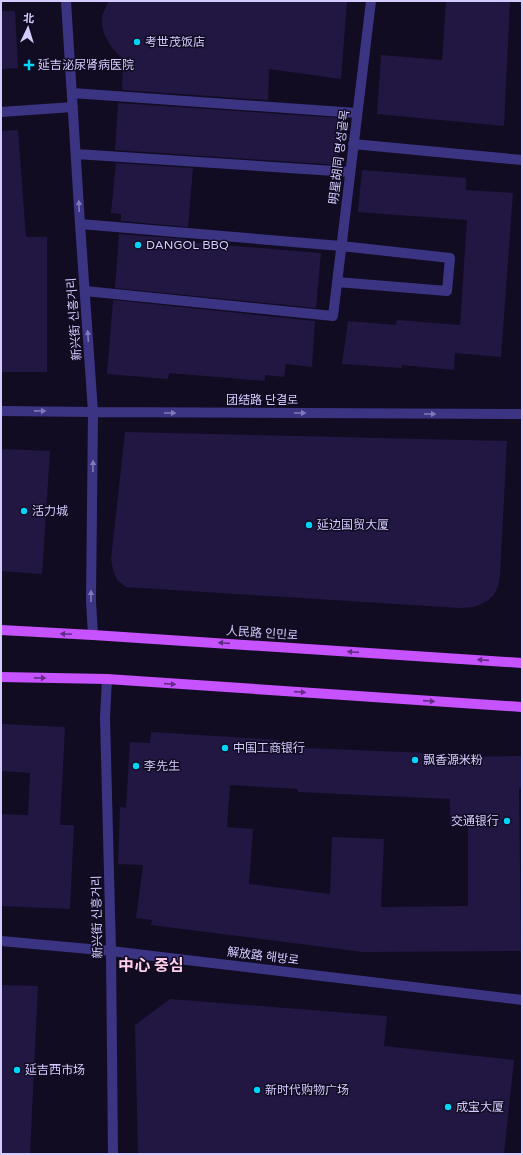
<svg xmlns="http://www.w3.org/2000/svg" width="523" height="1155" font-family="'Varela Round','Noto Sans SC','Noto Sans KR',sans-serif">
<rect width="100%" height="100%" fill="#110c22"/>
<path fill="#221743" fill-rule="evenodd" d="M109 1H347L341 79 269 69 268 100 122 90 123 59 112 48 105 36 102 26V15Z
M446 1H510L504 126 377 114 381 55 442 60Z
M1 11H15L18 68 1 69Z
M118 103 341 118 338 165 115 150Z
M18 130 26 237H47V372H1V131Z
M116 163 193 168 188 227 121 221V214L111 213Z
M362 170 466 178V190L513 193 501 357 455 353 454 370 402 365V368L342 364 348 321 396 325 397 320 460 325 467 220 358 212Z
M119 234 186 239V242L321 253 316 308 115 288Z
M113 300 315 321 312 367 286 364 284 377 265 375V381L169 373 168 379 107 374Z
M125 432 507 441 500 576 498 587 493 596 487 601 474 607 460 608 126 587 117 580 113 570 111 559Z
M1 449 50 451 42 574 1 571Z
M1 724 65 727 60 825H74L70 909 1 906V814L28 815 30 773 1 771Z
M151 732 279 740V747L428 753 427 757 522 756V788H519L521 951 363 952 151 925 152 920 136 918 143 865 118 864 120 807 126 808 130 742 150 743ZM230 785 298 789V792L450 799V825H468V906L381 907 384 839 332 837 330 894 249 884 253 829 227 827Z
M1 985 38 986 30 1154H1Z
M170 999 387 1016 384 1046 514 1060 504 1154H138L135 1025Z"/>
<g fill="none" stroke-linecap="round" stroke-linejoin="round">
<path stroke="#3b3483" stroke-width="10" d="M66 1 80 224 93 412 91 601 93 635
M72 93 357 113
M1 112 73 107
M353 144 522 160
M76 154 350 172
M80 224 341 246 450 258 447 291 337 282
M85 291 333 316 371 1
M1 411 93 412 522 414
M107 679 105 717 111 951 113 1154
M1 941 111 951 522 1000"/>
<path stroke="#c653ff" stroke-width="10" d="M1 630 93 635 522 663
M1 677 107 679 522 707"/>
</g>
<defs><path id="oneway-solid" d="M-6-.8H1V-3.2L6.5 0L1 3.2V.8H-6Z"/></defs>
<g fill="#8078bb">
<use href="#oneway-solid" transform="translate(79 206) rotate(-93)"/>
<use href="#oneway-solid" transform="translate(88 336) rotate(-94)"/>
<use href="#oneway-solid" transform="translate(40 411) rotate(1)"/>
<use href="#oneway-solid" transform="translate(170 413)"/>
<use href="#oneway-solid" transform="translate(300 413)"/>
<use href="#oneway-solid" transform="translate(430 414)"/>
<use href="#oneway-solid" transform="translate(93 466) rotate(-89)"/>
<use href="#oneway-solid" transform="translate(91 596) rotate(-90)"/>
</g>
<g fill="#622c85">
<use href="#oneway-solid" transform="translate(66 634) rotate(-177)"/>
<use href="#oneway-solid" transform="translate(224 643) rotate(-176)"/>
<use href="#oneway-solid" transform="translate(353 652) rotate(-176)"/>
<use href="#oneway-solid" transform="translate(483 660) rotate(-176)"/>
<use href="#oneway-solid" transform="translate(40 678) rotate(1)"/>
<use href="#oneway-solid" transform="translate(170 684) rotate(4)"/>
<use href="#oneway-solid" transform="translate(300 692) rotate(4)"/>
<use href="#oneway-solid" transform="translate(429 701) rotate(4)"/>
</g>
<g fill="#00d4f7" stroke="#110c22" stroke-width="1.5">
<circle cx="137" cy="42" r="4"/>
<path d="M27 59h4v4h4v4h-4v4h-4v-4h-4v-4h4z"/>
<circle cx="138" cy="245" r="4"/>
<circle cx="24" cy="511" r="4"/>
<circle cx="309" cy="525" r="4"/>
<circle cx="225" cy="748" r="4"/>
<circle cx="415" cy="760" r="4"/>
<circle cx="136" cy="766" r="4"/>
<circle cx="507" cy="821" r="4"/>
<circle cx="17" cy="1070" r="4"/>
<circle cx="257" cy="1090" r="4"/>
<circle cx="448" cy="1107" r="4"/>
</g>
<g text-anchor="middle" stroke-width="3" stroke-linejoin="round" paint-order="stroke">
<g font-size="12" fill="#d4ccff" stroke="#110c22" text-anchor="start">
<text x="145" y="46">考世茂饭店</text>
<text x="38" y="69">延吉泌尿肾病医院</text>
<text x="146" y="249">DANGOL BBQ</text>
<text x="32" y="515">活力城</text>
<text x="317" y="529">延边国贸大厦</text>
<text x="233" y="752">中国工商银行</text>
<text x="423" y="764">飘香源米粉</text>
<text x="144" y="770">李先生</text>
<text x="499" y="825" text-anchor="end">交通银行</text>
<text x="25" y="1074">延吉西市场</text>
<text x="265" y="1094">新时代购物广场</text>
<text x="456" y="1111">成宝大厦</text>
</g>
<g font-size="12" fill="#d4ccff" stroke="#110c22">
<text transform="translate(339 157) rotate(-83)" y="4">明星胡同 명성골목</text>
<text transform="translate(74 319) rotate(-94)" y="4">新兴街 신흥거리</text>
<text x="262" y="404">团结路 단결로</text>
<text transform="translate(262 633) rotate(4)" y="4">人民路 인민로</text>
<text transform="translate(97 917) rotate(-91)" y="4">新兴街 신흥거리</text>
<text transform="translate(263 956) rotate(7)" y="4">解放路 해방로</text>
</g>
<g font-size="16" font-weight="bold" fill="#ffceeb" stroke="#110c22">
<text x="151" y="971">中心 중심</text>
</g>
</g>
<rect width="523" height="1155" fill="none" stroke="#d4ccff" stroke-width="4"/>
<g transform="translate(28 28) rotate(4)" stroke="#110c22" stroke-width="3" paint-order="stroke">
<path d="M0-3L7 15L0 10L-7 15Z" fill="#d4ccff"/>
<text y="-6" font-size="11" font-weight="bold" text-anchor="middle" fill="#d4ccff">北</text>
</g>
</svg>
